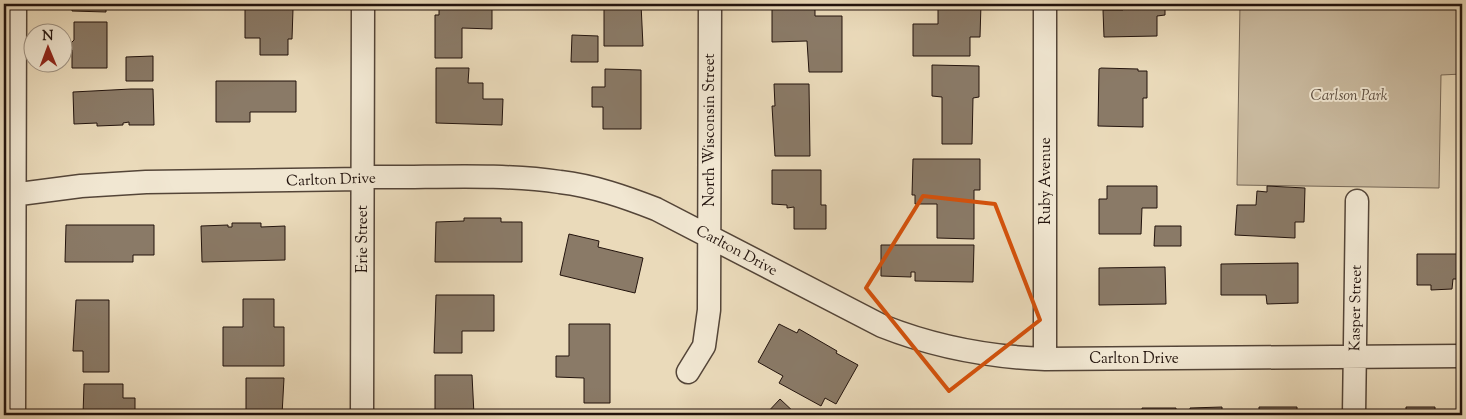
<svg xmlns="http://www.w3.org/2000/svg" width="1466" height="419" font-family="'Sorts Mill Goudy',serif">
<rect width="100%" height="100%" fill="#eadaba"/>
<filter id="stains"><feTurbulence type="fractalNoise" baseFrequency=".004" numOctaves="4"/><feColorMatrix values="0 0 0 0 .2 0 0 0 0 .09 0 0 0 0 .02 0 0 0 .5 -.17"/></filter>
<radialGradient id="worn" r=".72"><stop offset=".6" stop-color="#630" stop-opacity="0"/><stop offset="1" stop-color="#630" stop-opacity=".3"/></radialGradient>
<path fill="#c8b89d" stroke="#756655" d="M1240 4H1462V74L1441 75 1439 188 1237 185Z"/>
<path fill="#8a7a67" stroke="#22130d" d="M72 4H106V12L72 11Z
M439 4H492V29L462 28V58H435V15H439Z
M604 4H641L643 46H604Z
M938 4H981L980 37H970V56H913V24H938Z
M1123 4H1165V15L1157 16V36L1104 37 1103 10H1123Z
M245 8 293 9 292 39H288V55H260V38H245Z
M772 9H815V16H842V72H809L807 41 772 42Z
M74 22H107V68H72V50H70V44L74 40Z
M572 35 598 36V62H571Z
M153 56V81H126V57Z
M932 65 979 66V97L973 98 972 144H942V97L932 96Z
M436 68H469L468 83H483V99H503L502 125 436 123Z
M1101 68 1138 69V71H1147V98H1143V127L1098 126 1099 69Z
M605 69 641 70V129H603V107H592V87H605Z
M216 81H296V112H250V122H216Z
M774 84H809L810 156H775L772 106H775Z
M131 89H153L154 125H129V122L123 123V125L97 126V123L74 124 73 92Z
M913 159H980V190H974V239L937 238V204H915V195H912Z
M772 170H821V205H826V229H794V207L787 208V205L772 204Z
M1107 186H1157V208H1142L1141 234H1099V199H1107Z
M1267 186 1305 188 1304 222H1295V238L1235 235 1237 205H1256L1257 191 1267 192Z
M464 218H501V222H522V262H435L436 222 464 221Z
M232 223H261V227L285 226V260L202 262 201 226 228 225V227H232Z
M66 225H154V255H133V262H65Z
M1155 226H1181V246H1154Z
M569 234 599 241 598 247 643 258 635 293 560 275Z
M881 245H974L973 282 915 281V272H911V277L881 276Z
M1417 254H1462V279H1453L1452 289 1431 290V285H1417Z
M1298 263V303L1267 304 1266 295H1221V264Z
M1165 267 1166 304 1099 305V268Z
M436 295H494V331H462V353H434Z
M243 299H274V327H284V366H223V327H243Z
M76 300H109V372H83V351H73Z
M569 324H610V403H584V378L556 377V356H569Z
M779 324 797 333 799 329 837 351 836 353 858 365 836 404 825 398 821 406 779 383 783 376 758 362Z
M435 375H472L474 415H435Z
M246 378H284L282 415H246Z
M84 384H123V398H135V415H83Z
M780 399 797 415H765Z
M1222 407V415H1190V408Z
M1259 407H1297V415H1259Z
M1406 407H1435V412H1462V415H1406Z
M1142 408H1176V415H1118V410H1142Z
M885 411H945V415H885Z"/>
<g fill="none" stroke-linecap="round" stroke-linejoin="round">
<defs>
<path id="minor" d="M4 196 81 186 146 182 363 179 368 177C431 178 498 173 560 182 594 186 625 197 656 209L882 326C935 347 988 357 1045 359L1462 356
M1045 359V4
M688 372 704 346 709 310 710 4
M14 415 15 4
M362 415 363 4
M1354 415 1357 201"/>
</defs>
<use href="#minor" stroke="#544538" stroke-width="25"/>
<use href="#minor" stroke="#f1e7d2" stroke-width="22"/>
</g>
<path fill="none" stroke="#d4520c" stroke-width="4" stroke-linejoin="round" d="M923 196 995 204 1040 320 949 391 866 288Z"/>
<g text-anchor="middle" stroke-width="4" stroke-linejoin="round" paint-order="stroke">
<g font-size="15" font-style="italic" fill="#5c4d3f" stroke="#f1e7d2">
<text x="1349" y="100">Carlson Park</text>
</g>
<g font-size="15" fill="#22130d" stroke="#f1e7d2">
<text transform="translate(709 130) rotate(-90)" y="5">North Wisconsin Street</text>
<text transform="translate(331 179) rotate(-2)" y="5">Carlton Drive</text>
<text transform="translate(1045 181) rotate(-90)" y="5">Ruby Avenue</text>
<text transform="translate(362 239) rotate(-90)" y="5">Erie Street</text>
<text transform="translate(737 250) rotate(28)" y="5">Carlton Drive</text>
<text transform="translate(1355 308) rotate(-89)" y="5">Kasper Street</text>
<text x="1134" y="363">Carlton Drive</text>
</g>
</g>
<rect width="1466" height="419" fill="none" stroke="#eadaba" stroke-width="20"/>
<rect x="5" y="5" width="1456" height="409" fill="none" stroke="#22130d" stroke-width="2.5"/>
<rect x="10" y="10" width="1446" height="399" fill="none" stroke="#22130d"/>
<g transform="translate(48 48) rotate(359)"><circle r="24" fill="#f1e7d2" stroke="#9e9283"/>
<path d="M0-4L9 19L0 12L-9 19Z" fill="#8f2418"/>
<text y="-8" font-size="14" font-weight="bold" text-anchor="middle" fill="#22130d">N</text>
</g>
<rect width="100%" height="100%" filter="url(#stains)"/>
<rect width="100%" height="100%" fill="url(#worn)"/>
</svg>
